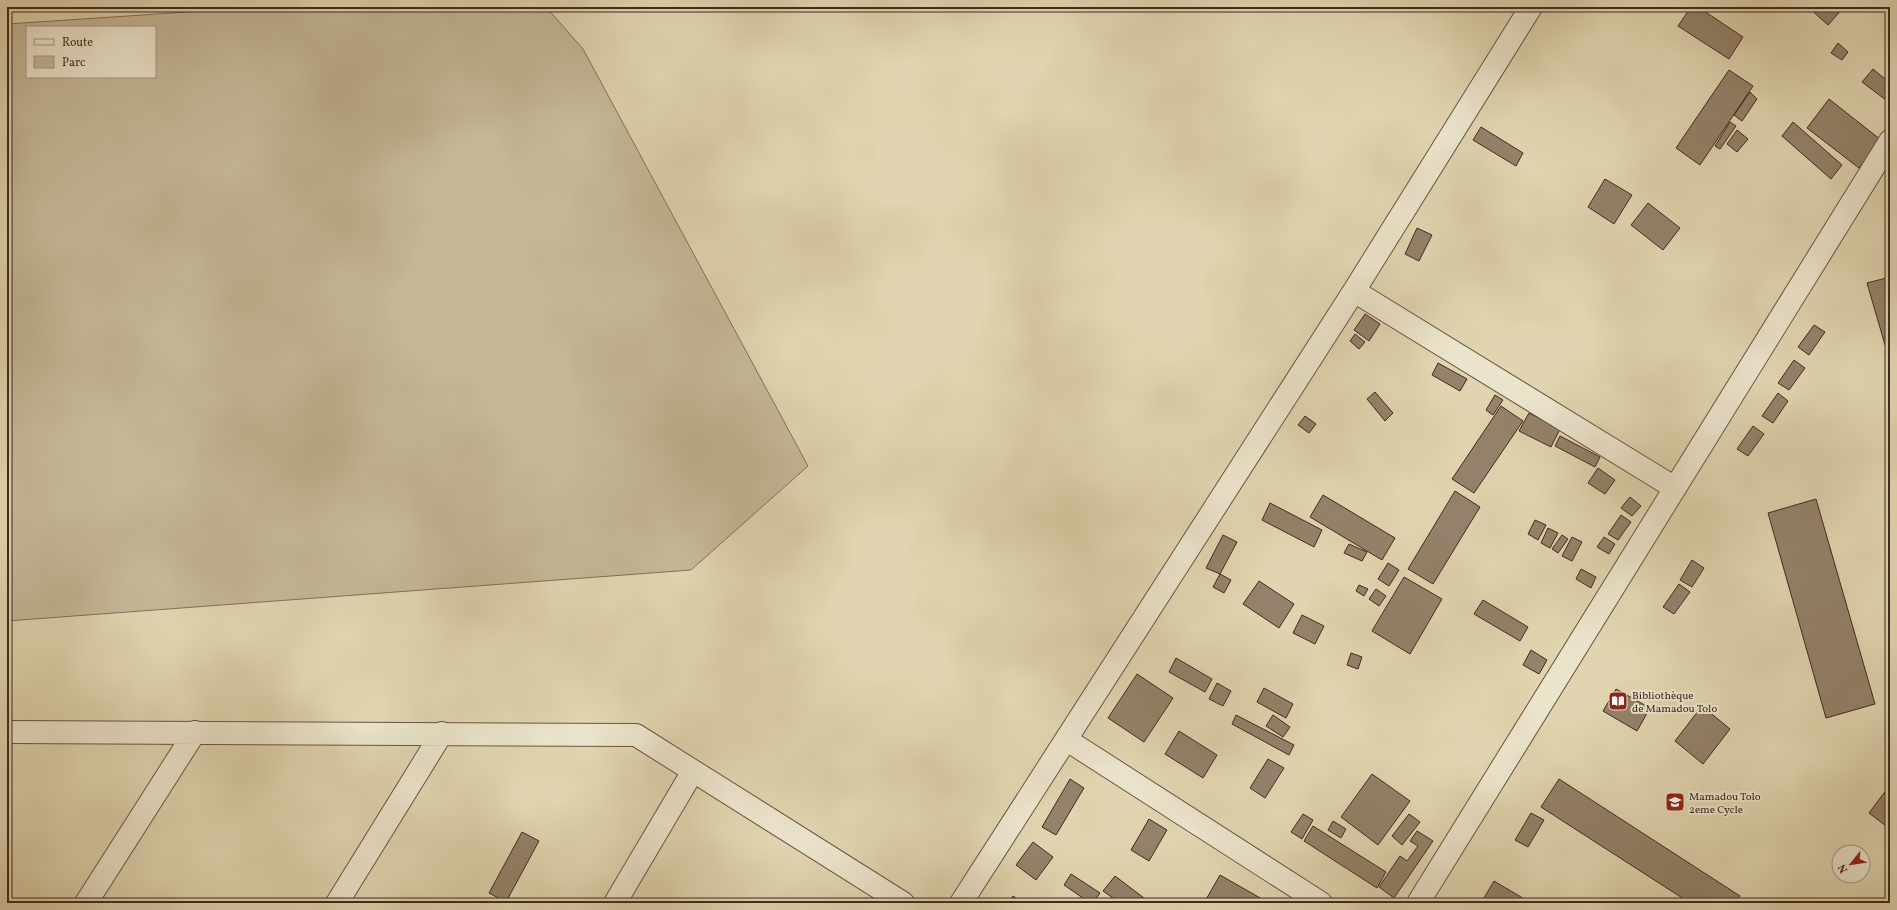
<svg xmlns="http://www.w3.org/2000/svg" width="1897" height="910" font-family="Vollkorn,serif">
<rect width="100%" height="100%" fill="#e0d5b0"/>
<filter id="stains"><feTurbulence type="fractalNoise" baseFrequency=".005" numOctaves="4"/><feColorMatrix values="0 0 0 0 .2 0 0 0 0 .09 0 0 0 0 .02 0 0 0 .5 -.17"/></filter>
<radialGradient id="worn" r=".72"><stop offset=".6" stop-color="#630" stop-opacity="0"/><stop offset="1" stop-color="#630" stop-opacity=".3"/></radialGradient>
<path fill="#c5b898" stroke="#83705c" fill-rule="evenodd" d="M263 7H546L583 49 808 466 691 570 7 621V24ZM27 27H155V77H27Z"/>
<path fill="#94826b" stroke="#412920" d="M1691 7H1698L1743 37 1729 59 1678 26Z
M1808 7H1844L1828 25Z
M1838 43 1848 52 1842 60 1831 53Z
M1873 69 1890 83V103L1862 82Z
M1729 70 1753 86 1700 165 1676 148Z
M1750 92 1757 99 1742 121 1734 115Z
M1829 99 1881 140 1859 168 1807 128Z
M1730 122 1736 126 1720 149 1715 146Z
M1793 122 1842 165 1831 179 1782 136Z
M1481 127 1523 153 1516 166 1473 140Z
M1737 130 1748 139 1737 152 1727 144Z
M1605 179 1632 195 1614 224 1588 207Z
M1648 203 1680 228 1663 250 1631 225Z
M1417 228 1432 235 1419 261 1405 254Z
M1890 277V362L1867 283Z
M1365 314 1380 324 1369 341 1354 330Z
M1814 325 1825 332 1809 355 1798 347Z
M1355 334 1365 342 1359 349 1350 341Z
M1794 360 1805 368 1789 390 1778 383Z
M1438 363 1467 379 1460 391 1432 375Z
M1375 392 1393 413 1385 421 1367 399Z
M1778 393 1788 401 1773 423 1762 416Z
M1495 395 1503 400 1493 415 1486 410Z
M1501 406 1523 421 1474 493 1452 479Z
M1529 413 1560 429 1551 447 1519 431Z
M1305 416 1316 424 1309 433 1298 425Z
M1753 426 1764 434 1748 456 1737 449Z
M1560 436 1600 457 1595 467 1555 446Z
M1598 468 1615 480 1605 494 1588 483Z
M1455 491 1480 507 1433 584 1408 569Z
M1323 495 1395 538 1382 560 1310 517Z
M1630 497 1641 506 1632 516 1621 508Z
M1816 499 1875 704 1826 718 1768 513Z
M1270 503 1322 530 1314 547 1262 520Z
M1621 515 1631 522 1618 540 1608 534Z
M1535 520 1546 525 1538 540 1528 534Z
M1548 528 1558 533 1550 548 1541 543Z
M1223 535 1237 542 1220 574 1206 568Z
M1562 535 1568 539 1558 553 1552 549Z
M1572 537 1582 542 1572 561 1562 556Z
M1604 537 1615 544 1609 554 1597 547Z
M1349 544 1367 552 1362 561 1344 553Z
M1692 560 1704 568 1692 587 1680 580Z
M1388 563 1399 570 1389 586 1378 579Z
M1581 569 1596 577 1591 588 1576 579Z
M1220 574 1231 580 1224 593 1213 587Z
M1404 577 1442 599 1410 654 1372 631Z
M1259 581 1294 604 1279 628 1243 604Z
M1679 584 1690 592 1674 614 1663 607Z
M1359 585 1368 589 1364 596 1356 591Z
M1376 589 1386 596 1379 606 1369 599Z
M1483 600 1528 627 1520 641 1474 614Z
M1302 615 1324 626 1315 644 1293 633Z
M1531 650 1547 660 1539 674 1523 665Z
M1351 653 1362 657 1358 669 1347 665Z
M1176 658 1212 679 1205 692 1169 672Z
M1137 674 1173 698 1144 742 1108 718Z
M1217 683 1231 691 1223 706 1209 699Z
M1264 688 1293 704 1286 718 1257 702Z
M1616 689 1650 708 1637 731 1603 711Z
M1702 706 1730 729 1703 764 1675 741Z
M1236 715 1294 745 1289 755 1232 724Z
M1273 715 1290 727 1283 737 1266 726Z
M1179 731 1217 755 1203 778 1165 754Z
M1268 759 1284 768 1265 798 1250 788Z
M1372 774 1410 801 1378 845 1341 817Z
M1070 779 1084 788 1056 835 1042 827Z
M1559 779 1740 896 1736 903H1690L1541 807Z
M1890 785V829L1869 813Z
M1531 813 1544 820 1528 847 1515 840Z
M1303 814 1313 820 1302 839 1291 832Z
M1409 814 1420 822 1402 845 1392 836Z
M1149 819 1167 830 1149 861 1131 850Z
M1333 821 1346 829 1341 838 1328 830Z
M1313 826 1386 872 1377 888 1304 841Z
M1417 831 1433 841 1394 898 1379 887 1400 856 1407 861 1418 846 1410 841Z
M522 832 539 841 506 902 489 893Z
M1033 842 1053 857 1036 880 1016 865Z
M1071 874 1100 893 1093 903H1090L1064 885Z
M1220 875 1269 903H1204Z
M1115 876 1144 898 1140 903H1120L1103 891Z
M1494 881 1531 903H1481Z
M1013 896 1023 903H1008Z"/>
<g fill="none" stroke-linecap="round" stroke-linejoin="round">
<defs>
<path id="street" d="M1354 291 1675 488
M7 732 636 735 903 903
M1067 740 1321 903
M86 903 195 732
M337 903 442 733
M615 903 693 771
M961 903 1354 291 1531 7
M1418 903 1890 141"/>
</defs>
<use href="#street" stroke="#695444" stroke-width="24"/>
<use href="#street" stroke="#ebe4cc" stroke-width="22"/>
</g>
<defs>
<symbol id="library-square" viewBox="-11 -11 22 22"><rect x="-9" y="-9" width="18" height="18" rx="4" fill="#8f2418" stroke="#ebe4cc"/><path d="M-6-4Q-3-5.5-.7-3.5V5Q-3 3-6 4ZM6-4Q3-5.5 .7-3.5V5Q3 3 6 4Z" fill="#fff"/></symbol>
<symbol id="school-square" viewBox="-11 -11 22 22"><rect x="-9" y="-9" width="18" height="18" rx="4" fill="#8f2418" stroke="#ebe4cc"/><path d="M0-5L7-2L0 1L-7-2ZM-4 1L0 2.5L4 1V4Q0 6-4 4Z" fill="#fff"/></symbol>
</defs>
<g fill-rule="evenodd">
<use href="#library-square" x="1607" y="690" width="22" height="22"/>
<use href="#school-square" x="1664" y="791" width="22" height="22"/>
</g>
<g text-anchor="middle" stroke-width="4" stroke-linejoin="round" paint-order="stroke">
<g font-size="11" fill="#412920" stroke="#ebe4cc" text-anchor="start">
<text x="1632" y="699">Bibliothèque<tspan x="1632" dy="13">de Mamadou Tolo</tspan></text>
<text x="1689" y="800">Mamadou Tolo<tspan x="1689" dy="13">2eme Cycle</tspan></text>
</g>
</g>
<rect width="1897" height="910" fill="none" stroke="#e0d5b0" stroke-width="24"/>
<rect x="8" y="8" width="1881" height="894" fill="none" stroke="#412920" stroke-width="2"/>
<rect x="12" y="12" width="1873" height="886" fill="none" stroke="#412920"/>
<rect x="26" y="26" width="130" height="52" fill="#ebe4cc" stroke="#a79987"/>
<rect x="34" y="39" width="20" height="6" fill="#ebe4cc" stroke="#a79987"/>
<text x="62" y="46" font-size="12" fill="#412920">Route</text>
<rect x="34" y="56" width="20" height="12" fill="#c5b898" stroke="#a79987"/>
<text x="62" y="66" font-size="12" fill="#412920">Parc</text>
<g transform="translate(1851 864) rotate(240)"><circle r="19" fill="#ebe4cc" stroke="#a79987"/>
<path d="M0-3L7 15L0 10L-7 15Z" fill="#8f2418"/>
<text y="-6" font-size="11" font-weight="bold" text-anchor="middle" fill="#412920">N</text>
</g>
<rect width="100%" height="100%" filter="url(#stains)"/>
<rect width="100%" height="100%" fill="url(#worn)"/>
</svg>
